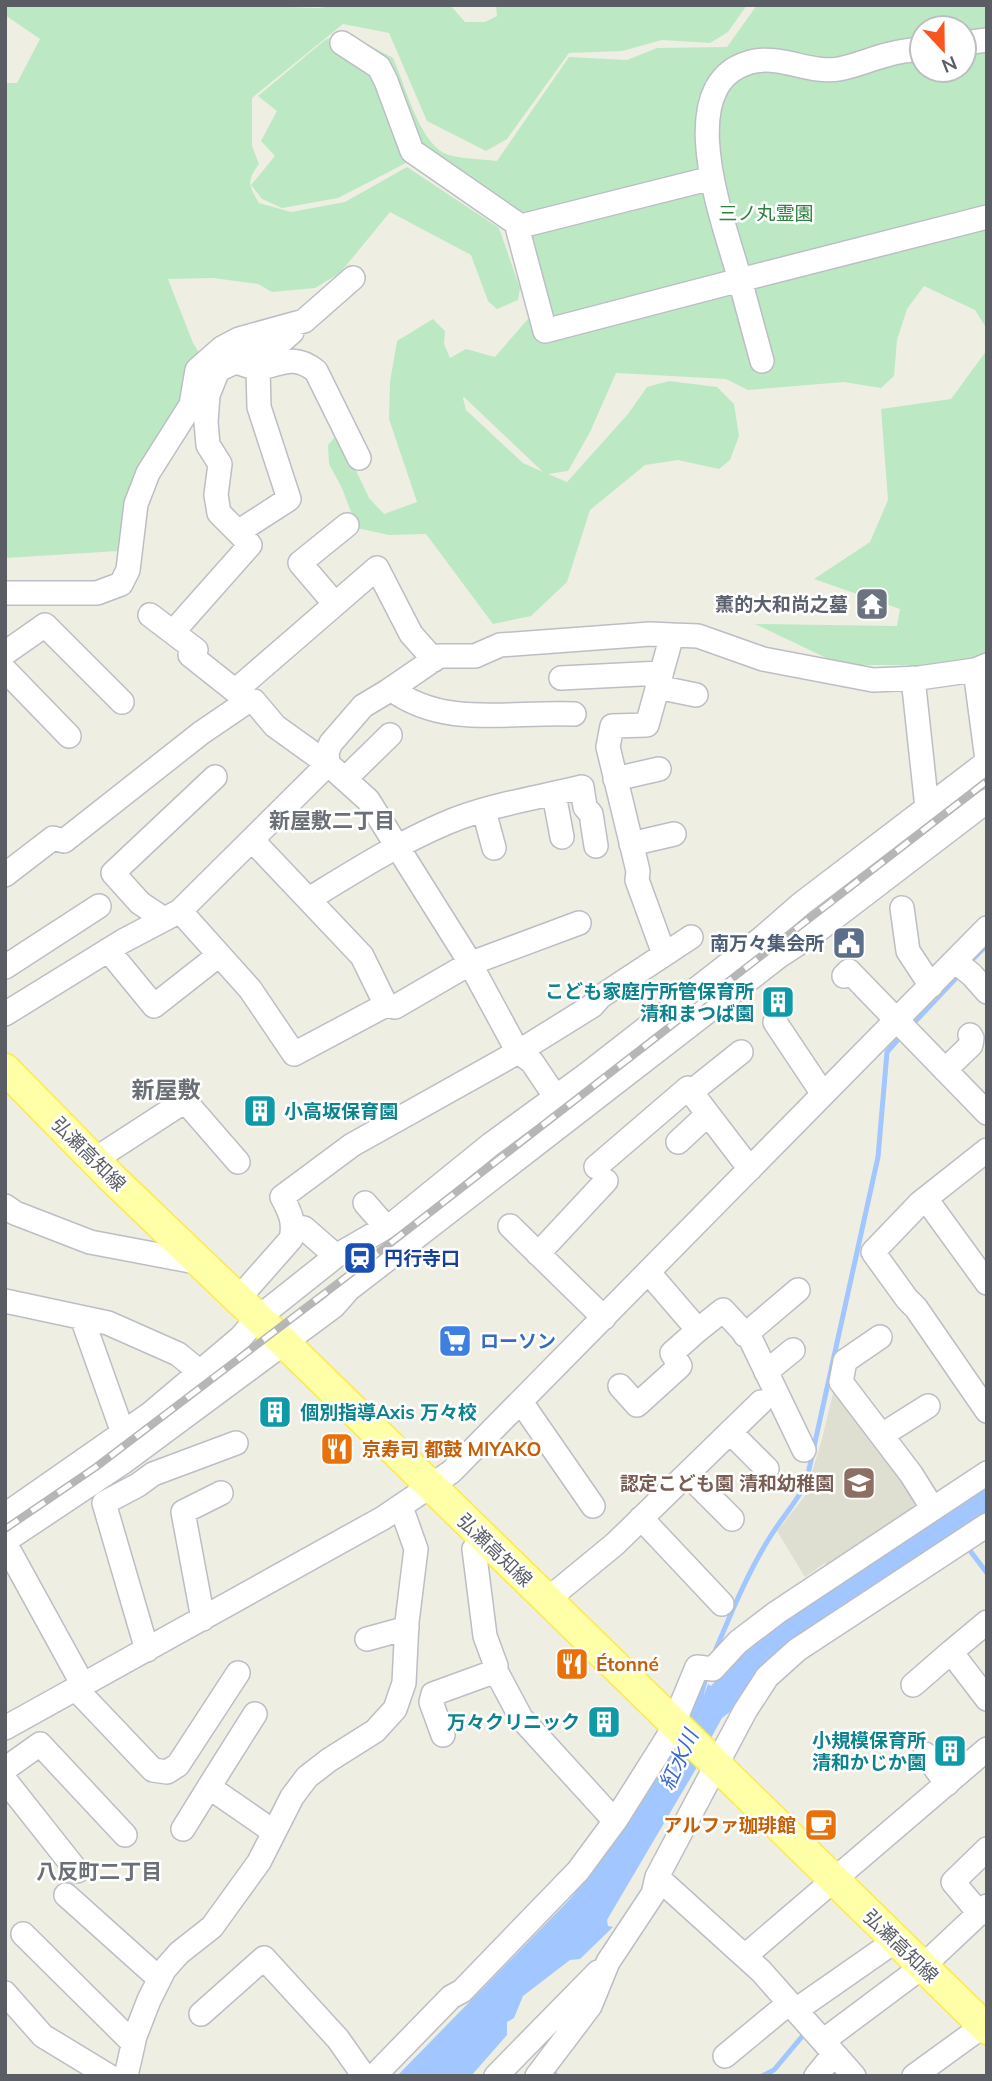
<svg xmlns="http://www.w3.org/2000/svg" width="992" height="2081" font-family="Mulish,'Noto Sans JP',sans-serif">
<rect width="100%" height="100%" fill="#efeee2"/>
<path fill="#deded1" d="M835 1385 926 1507 829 1569 825 1563 805 1577 777 1531 805 1496 822 1439Z"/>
<path fill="#bce9c4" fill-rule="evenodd" d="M5 5H234L318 8 343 5H450L465 22H485L497 16 496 5H747L728 32 710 43 662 40 622 51 569 53 507 139 486 151 427 121 389 33 343 24 252 98V146L259 164C246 181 249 186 259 203L291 212 345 202 407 167 499 228 520 288 518 300 497 309 488 301 471 255 390 212 340 273 315 288 272 292 258 284 213 278 168 279 193 343 201 356 188 401 129 501 118 551 5 558V83H17L40 39 5 15Z
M757 5H980L987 8V329L975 310 924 286 907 309 897 340 894 376 881 388 844 382 748 390 726 379 616 373 590 432 568 471 548 474 567 482 628 414 647 387 669 381 717 387 734 404 739 436 730 460 719 469 678 460 645 465 590 510 567 582 531 616 493 624 426 534 389 535 357 528 342 488 329 464 328 445 335 437 345 447 369 498 384 514 417 502 389 419 390 382 397 341 433 319 445 331 444 344 450 358 466 349 495 357 533 313 508 220 410 161 338 198 282 208 262 199 251 185 275 156 261 141 277 111 258 96 325 40 345 32 393 58C405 84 418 139 444 153 455 159 484 159 497 161L569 57 627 60 657 48 727 47ZM922 28H964V70H922ZM463 398 464 397 543 472 523 463 466 410Z
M987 350V655L948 665H841L755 624 897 626 900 609 814 579 870 542 888 500 881 409 951 399Z"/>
<path fill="#a2c6ff" d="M987 1482V1514L722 1718 711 1738 684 1712 695 1687 704 1695 708 1684 711 1686 745 1647Z
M672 1744 697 1767 607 1920 608 1926 613 1927 580 1959 570 1960 523 1996 514 2018 507 2022V2035L471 2076H397L570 1899 632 1817Z"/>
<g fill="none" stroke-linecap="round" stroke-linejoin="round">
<path stroke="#a2c6ff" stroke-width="5" d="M974 958 987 945
M910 1027 958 976
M968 1548 987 1573
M716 1649C732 1611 748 1572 770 1537 781 1519 796 1503 806 1483L878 1157 887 1052 903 1034
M700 1699 705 1681
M555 2074 556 2076
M762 2076 774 2070 805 2033"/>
<defs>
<path id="minor" d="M342 43 379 67 386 81 412 151 516 223 545 331 740 280 762 361
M964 43 987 40
M922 49C912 50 901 51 890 54 873 58 856 66 839 69 811 74 784 56 755 61 666 79 726 227 740 280L987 217
M517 227 712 178
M258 369C282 363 295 354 316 371L359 458
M238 532 219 513 216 495 220 464 208 445 206 422 208 395 218 370 283 340 292 332
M5 593H97L121 584 128 570 136 504 148 473 191 405 197 370 222 348 239 339 304 321 353 278
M335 604 300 563 347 525
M150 615 196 650 190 655 248 701H254L275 726 328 764 368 800 466 956 518 1052 532 1062 563 1108
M173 632 250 545 238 532 289 499 259 407 258 369 236 362
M5 653 45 625 122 702
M5 670 69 736
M975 670 987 760
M561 678 661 673
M913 678 927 808
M657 687 696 695
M391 689C445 729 512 711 574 714
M236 690 377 568 411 634 434 660
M345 779 390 735
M615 779 659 769
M554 794 562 837
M484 811 494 848
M252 840 362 956 386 1005
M631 844 674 834
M5 875 53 838 64 841 201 733 248 701
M309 899C353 872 397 844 446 823 488 805 537 798 582 787L585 807 591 814 596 846
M902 908 908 951 931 986
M180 911 250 989 294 1054 386 1005 395 1007 469 964 579 923
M164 919 140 903 113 873 215 777
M108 950 154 1006 219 955
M664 954 637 880 638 871 608 747 612 726 647 725 672 635 698 636 763 659 873 680 919 678 975 670 987 665
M955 961 972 975 987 992
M5 967 99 906
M844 976 849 971 987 1113
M5 1014 123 941 180 911 328 764 327 752 331 743 363 706 388 691 439 656H475L500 645 650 634 672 635
M775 1022 823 1094
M945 1070 971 1045 972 1038 970 1035
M691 1092 741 1052
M678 1142 708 1114
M987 1150 920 1203 873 1252 907 1299 916 1308 987 1411
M94 1160 185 1101 238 1162
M596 1167 688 1088 750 1169
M926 1199 987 1283
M365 1203 385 1226
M5 1206 15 1213 90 1242 201 1263
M510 1226 604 1318
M294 1227 304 1228 336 1256
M538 1254 606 1181
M649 1273 698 1330 723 1310 751 1340 804 1450
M238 1299 291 1239C295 1222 290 1212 282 1197L352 1145 518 1052 592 1006 600 997 691 937
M5 1301 108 1323 178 1354 200 1372
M82 1318 123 1433
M745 1335 798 1290
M880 1337 845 1361 841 1382 911 1474 933 1509
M766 1372 793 1350
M620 1386 637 1405 680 1366 672 1353 698 1330
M521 1402 593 1506
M730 1432 767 1469
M882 1435 928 1406
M687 1474 732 1519
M5 1515 150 1414 240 1338 258 1318 336 1256 395 1222 490 1145 586 1075 762 938 801 904 987 762
M641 1518 722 1604
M484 1538 474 1549 485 1636 496 1666V1671L521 1718 615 1821
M5 1541 122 1463 334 1306 349 1289 778 957 813 934 987 801
M5 1543 83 1685
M547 1600 615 1544 761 1402
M203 1619 183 1512 221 1493
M987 1622 951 1652 987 1699
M367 1639 407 1628
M147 1650 104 1503 138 1485 153 1474 236 1443
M913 1685 951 1652
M76 1689 153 1770 167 1772 178 1765 238 1673
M255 1714 209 1787 274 1832
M5 1728 383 1518 451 1472 987 928
M443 1735 431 1702 433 1694 496 1671
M925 1754 947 1784
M5 1769 40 1744 125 1835
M5 1780 77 1871
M183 1829 209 1787
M657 1877 761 1971 854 2076
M66 1895 153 1973 161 1976
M980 1914 953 1882 987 1849
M23 1934 133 2043
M745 1956 987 1749
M5 1993 43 2036 109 2076
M796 2010 895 1941
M201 2014 264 1958 338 2039 364 2076
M823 2041 922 1967 987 1906
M725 2056 789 2003
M126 2076 135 2036 149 2000 164 1970 179 1953 212 1927 259 1862 292 1797 307 1777 329 1760 375 1731 395 1709 404 1683 407 1622 416 1549 401 1507
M374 2076 451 1997 462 1991 578 1871 615 1821 668 1737 697 1667 713 1669 738 1642 776 1613 987 1473
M496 2076 598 1972
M537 2076 590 2006 608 1962 653 1894 657 1877 745 1711 767 1677 797 1650 987 1525
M816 2076 834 2054
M914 2076 983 2026"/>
<path id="major" d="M5 1069 111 1177 300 1358 987 2029"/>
</defs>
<use href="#minor" stroke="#bcbec5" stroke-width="26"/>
<use href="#major" stroke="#fdea4c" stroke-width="33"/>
<use href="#minor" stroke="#fff" stroke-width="23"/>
<use href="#major" stroke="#feffa7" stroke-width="30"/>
<defs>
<path id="rail" d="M5 1529 96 1467 379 1252 987 781"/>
</defs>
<use href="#rail" stroke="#b6b6b7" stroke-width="8"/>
<use href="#rail" stroke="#fff" stroke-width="5" stroke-dasharray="16" stroke-linecap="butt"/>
</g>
<defs>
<symbol id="temple-square" viewBox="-11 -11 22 22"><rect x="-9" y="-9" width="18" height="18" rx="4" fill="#6b7280" stroke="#fff"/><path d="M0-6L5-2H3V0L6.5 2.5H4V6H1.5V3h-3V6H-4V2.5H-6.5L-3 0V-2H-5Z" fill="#fff"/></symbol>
<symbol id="civic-square" viewBox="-11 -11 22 22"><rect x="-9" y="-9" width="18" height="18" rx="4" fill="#5c6f8a" stroke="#fff"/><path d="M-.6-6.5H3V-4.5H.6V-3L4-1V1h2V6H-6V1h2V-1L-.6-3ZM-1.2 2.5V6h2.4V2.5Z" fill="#fff"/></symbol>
<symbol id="building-square" viewBox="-11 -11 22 22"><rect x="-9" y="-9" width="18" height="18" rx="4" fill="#0f9aa8" stroke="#fff"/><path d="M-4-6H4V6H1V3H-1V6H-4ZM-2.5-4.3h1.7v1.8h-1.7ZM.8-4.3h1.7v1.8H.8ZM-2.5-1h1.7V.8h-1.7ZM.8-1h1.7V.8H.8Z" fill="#fff"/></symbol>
<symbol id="station-square" viewBox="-11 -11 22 22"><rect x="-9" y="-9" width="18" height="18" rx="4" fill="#1a4fb4" stroke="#fff"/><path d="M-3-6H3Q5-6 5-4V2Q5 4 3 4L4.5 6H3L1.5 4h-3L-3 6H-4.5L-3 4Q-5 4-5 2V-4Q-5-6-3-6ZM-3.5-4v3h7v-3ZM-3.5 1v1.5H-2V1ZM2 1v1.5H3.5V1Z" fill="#fff"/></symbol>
<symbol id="supermarket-square" viewBox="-11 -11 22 22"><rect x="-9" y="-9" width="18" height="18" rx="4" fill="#3f7fe0" stroke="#fff"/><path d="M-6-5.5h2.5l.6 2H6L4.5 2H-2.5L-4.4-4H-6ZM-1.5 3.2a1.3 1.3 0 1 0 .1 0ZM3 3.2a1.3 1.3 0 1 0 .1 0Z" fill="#fff"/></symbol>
<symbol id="restaurant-square" viewBox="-11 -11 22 22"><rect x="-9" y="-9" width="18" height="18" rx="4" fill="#e8710a" stroke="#fff"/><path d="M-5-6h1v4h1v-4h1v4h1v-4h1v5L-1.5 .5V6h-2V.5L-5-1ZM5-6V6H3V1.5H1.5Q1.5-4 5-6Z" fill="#fff"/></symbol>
<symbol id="school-square" viewBox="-11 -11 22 22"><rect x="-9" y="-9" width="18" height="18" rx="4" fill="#8d6e63" stroke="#fff"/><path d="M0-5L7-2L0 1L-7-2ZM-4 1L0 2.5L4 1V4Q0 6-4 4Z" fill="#fff"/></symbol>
<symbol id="cafe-square" viewBox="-11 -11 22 22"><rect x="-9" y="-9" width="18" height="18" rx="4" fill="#e8710a" stroke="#fff"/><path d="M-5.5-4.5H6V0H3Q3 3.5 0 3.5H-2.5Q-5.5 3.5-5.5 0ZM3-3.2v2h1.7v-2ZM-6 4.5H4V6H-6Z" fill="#fff"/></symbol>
</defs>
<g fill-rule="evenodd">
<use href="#temple-square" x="853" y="585" width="38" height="38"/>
<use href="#civic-square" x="830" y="924" width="38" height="38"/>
<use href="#building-square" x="759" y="983" width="38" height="38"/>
<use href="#building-square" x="241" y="1092" width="38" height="38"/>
<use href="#station-square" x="341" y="1239" width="38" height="38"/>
<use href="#supermarket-square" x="436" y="1322" width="38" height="38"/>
<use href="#building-square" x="256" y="1393" width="38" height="38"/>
<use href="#restaurant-square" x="318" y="1430" width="38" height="38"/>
<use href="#school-square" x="840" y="1464" width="38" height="38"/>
<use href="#restaurant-square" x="553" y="1645" width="38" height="38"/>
<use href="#building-square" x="585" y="1703" width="38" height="38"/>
<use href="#building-square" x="931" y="1732" width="38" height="38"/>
<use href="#cafe-square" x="802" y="1806" width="38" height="38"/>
</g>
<g text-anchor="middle" stroke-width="5" stroke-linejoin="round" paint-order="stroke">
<g font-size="19" fill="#2c823f" stroke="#fff">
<text x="766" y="220">三ノ丸霊園</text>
</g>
<g font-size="19" font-weight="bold" fill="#5b616d" stroke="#fff" text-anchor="end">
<text x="848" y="611">薫的大和尚之墓</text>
</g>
<g font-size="19" font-weight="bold" fill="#4e5e75" stroke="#fff" text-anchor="end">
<text x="824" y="950">南万々集会所</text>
</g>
<g font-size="19" font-weight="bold" fill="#0d838f" stroke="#fff" text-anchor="end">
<text x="754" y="998">こども家庭庁所管保育所<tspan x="754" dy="22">清和まつば園</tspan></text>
<text x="284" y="1118" text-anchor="start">小高坂保育園</text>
<text x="300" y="1419" text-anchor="start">個別指導Axis 万々校</text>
<text x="580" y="1729">万々クリニック</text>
<text x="926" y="1747">小規模保育所<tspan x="926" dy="22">清和かじか園</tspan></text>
</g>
<g font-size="19" fill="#5a5d64" stroke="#fff">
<text transform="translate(89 1154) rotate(45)" y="7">弘瀬高知線</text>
<text transform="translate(495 1550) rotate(44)" y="7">弘瀬高知線</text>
<text transform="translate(901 1946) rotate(44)" y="7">弘瀬高知線</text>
</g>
<g font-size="19" font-weight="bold" fill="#164399" stroke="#fff" text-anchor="start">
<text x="384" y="1265">円行寺口</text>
</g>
<g font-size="19" font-weight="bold" fill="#366cbe" stroke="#fff" text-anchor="start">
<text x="480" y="1348">ローソン</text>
</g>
<g font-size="19" font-weight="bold" fill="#c56008" stroke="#fff" text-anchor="start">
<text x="362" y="1456">京寿司 都鼓 MIYAKO</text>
<text x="596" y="1671">Étonné</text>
<text x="796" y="1832" text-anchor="end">アルファ珈琲館</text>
</g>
<g font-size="19" font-weight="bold" fill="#785e54" stroke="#fff" text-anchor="end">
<text x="834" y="1490">認定こども園 清和幼稚園</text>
</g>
<g font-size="21" font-weight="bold" fill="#6b6f76" stroke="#fff">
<text x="332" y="828">新屋敷二丁目</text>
<text x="99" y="1879">八反町二丁目</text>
</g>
<g font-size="21" font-style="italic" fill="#3a68cd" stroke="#fff">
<text transform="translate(679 1760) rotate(-65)" y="7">紅水川</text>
</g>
<g font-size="23" font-weight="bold" fill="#6b6f76" stroke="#fff">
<text x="166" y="1098">新屋敷</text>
</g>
</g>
<rect width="992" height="2081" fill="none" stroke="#5a5d64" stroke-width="14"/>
<g transform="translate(943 49) rotate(158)"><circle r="33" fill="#ffffff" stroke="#bdbec1" stroke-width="2"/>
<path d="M0-5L12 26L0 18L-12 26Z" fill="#f8551f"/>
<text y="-10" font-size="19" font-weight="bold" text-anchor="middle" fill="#5a5d64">N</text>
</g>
</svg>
